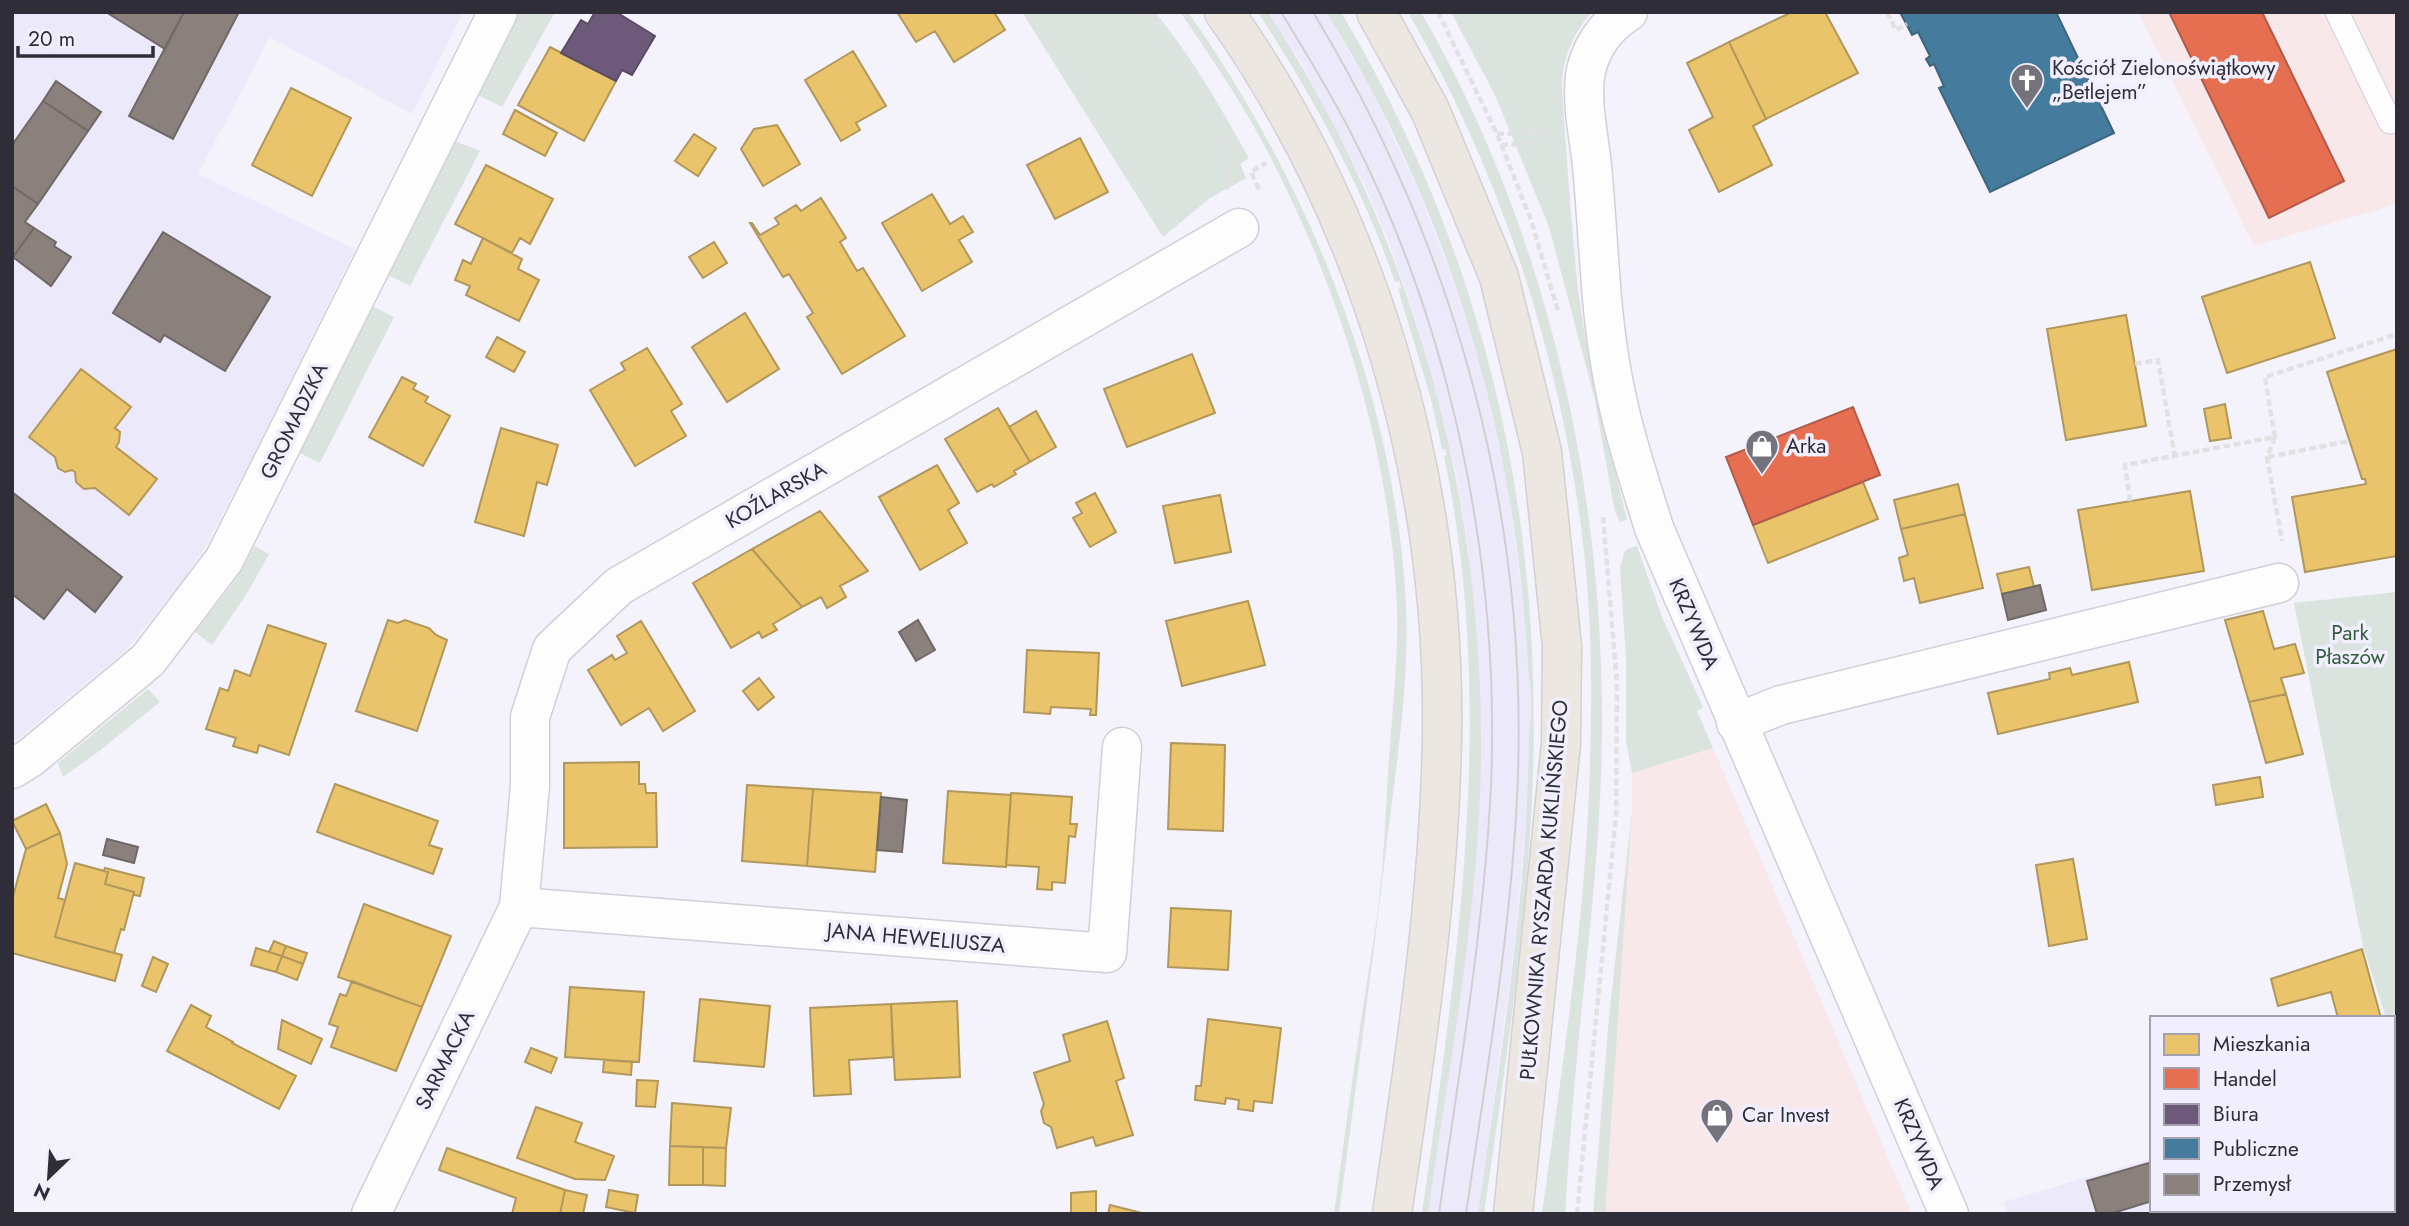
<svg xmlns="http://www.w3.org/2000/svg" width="2409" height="1226" font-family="Jost,sans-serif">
<rect width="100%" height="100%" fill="#f4f2fa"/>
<path fill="#f8e8ea" d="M2138 12H2397V204L2254 246Z
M1713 748 1749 831 1912 1214H1607L1606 1200 1632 810V773Z"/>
<path fill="#ece9fb" d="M12 12H463L412 114 270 37 198 174 355 249 252 459 201 554 181 583 125 651 12 744Z
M1268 12H1326L1373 94 1418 190 1456 288 1479 360 1507 483 1524 608 1531 708 1528 798 1514 949 1478 1214H1428L1469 921 1476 852 1481 760 1476 623 1467 540 1456 473 1440 407 1414 313 1387 237 1366 188 1301 62Z
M2397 1084V1214H2008L2004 1202 2152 1158V1210H2393V1085Z"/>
<path fill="#dbe3df" d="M519 12H555L502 107 478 95Z
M1022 12H1155C1192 57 1221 108 1249 158L1240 164 1246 178 1210 198 1163 237Z
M1180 12H1188C1306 180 1390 382 1405 588 1411 670 1398 752 1388 833 1373 960 1356 1087 1339 1214H1334C1343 1147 1352 1081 1362 1014 1368 973 1376 931 1380 890 1385 846 1386 802 1389 758 1393 702 1400 645 1396 588 1385 427 1331 264 1252 123 1230 85 1205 48 1180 12Z
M1258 12H1268C1413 234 1484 495 1481 760 1479 912 1449 1064 1428 1214H1422C1457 964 1497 706 1444 456L1447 455 1445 449H1442L1431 399 1398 289 1401 288 1399 281 1395 282C1362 186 1313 97 1258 12Z
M1326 12H1341C1486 257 1545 516 1532 799 1525 938 1504 1076 1484 1214H1478C1500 1057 1527 900 1529 741 1529 732 1531 719 1531 711 1531 694 1528 670 1527 650 1513 426 1446 203 1326 12Z
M1408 12H1421C1543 223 1601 471 1602 713 1603 835 1586 956 1575 1078 1571 1123 1568 1168 1565 1214H1542C1561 1075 1583 935 1589 794 1592 714 1593 631 1584 552 1563 362 1503 178 1408 12Z
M1451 12H1592C1572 34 1561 62 1562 92 1567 158 1571 224 1578 290 1588 367 1609 444 1627 520L1620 522 1614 508 1595 400 1549 227 1495 95Z
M455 141 480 151 410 286 388 275Z
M372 306 394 317 320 463 300 453Z
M255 546 269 554 246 595 212 645 195 632 236 579Z
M1637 546 1662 617 1703 707 1697 711 1713 748 1632 773 1626 740V657L1620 569 1624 552 1628 549Z
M2397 592V1051L2393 1040V1018H2386L2363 946 2294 603Z
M148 689 160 702 98 752 63 777 58 763Z
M1632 810 1606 1200 1607 1214H1593L1609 1017Z"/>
<path fill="#e9c46a" stroke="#b1975b" stroke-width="2" d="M897 12H994L1005 30 954 62 935 31 916 42Z
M1792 12H1825L1858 73 1766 119 1729 42Z
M1729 42 1766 119 1753 126 1772 165 1719 192 1689 130 1713 117 1687 63Z
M550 47 616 81 584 141 518 105Z
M853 51 886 106 856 123 860 130 841 141 805 80Z
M291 88 351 118 312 196 252 165Z
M515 110 557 133 545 156 503 134Z
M777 125 800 164 763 186 741 149 754 129Z
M694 134 716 148 698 176 675 161Z
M1080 138 1108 192 1055 219 1027 165Z
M486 165 553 199 530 244 520 238 512 253 455 224Z
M932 194 950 224 963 216 973 232 959 240 972 262 922 291 882 223Z
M821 198 846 238 840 242 857 271 863 268 905 336 842 374 807 317 813 313 789 274 783 277 750 223H752L760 235 779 224 775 218 796 205 801 211Z
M483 238 522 259 518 269 539 280 519 321 466 295 470 286 455 280 463 260 471 264Z
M714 242 727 263 703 278 689 257Z
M2310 262 2335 338 2227 373 2202 297Z
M745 313 779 369 727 402 692 347Z
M2126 315 2146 426 2066 440 2047 329Z
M497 337 525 352 514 372 486 357Z
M647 348 682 404 671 411 686 436 635 466 590 390 625 370 621 363Z
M2397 349V556L2305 572 2292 497 2366 484 2365 479H2362L2327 372Z
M1192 354 1215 413 1127 447 1104 389Z
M81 369 131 407 115 428 120 432 119 442 116 447 157 479 129 515 95 488 84 489 76 482 75 472 72 470 65 472 58 468 55 457 29 437Z
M402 377 416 384 413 389 428 397 425 402 450 416 423 466 369 437Z
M2225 404 2231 438 2210 441 2204 409Z
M998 408 1030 462 1014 471 1016 474 994 487 992 484 977 492 945 439Z
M1036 411 1056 447 1030 462 1009 427Z
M501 428 558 445 547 485 537 482 524 536 475 522Z
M937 465 959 503 948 510 967 543 920 570 879 497Z
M1863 482 1878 519 1768 563 1753 525Z
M1958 484 1965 514 1901 529 1894 500Z
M2190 491 2204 571 2092 590 2078 510Z
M1095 493 1116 532 1090 547 1073 518 1082 513 1076 503Z
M1220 495 1231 552 1175 563 1163 506Z
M820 511 868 571 840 586 846 597 827 608 821 597 802 607 752 549Z
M1965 514 1983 588 1920 603 1914 578 1904 581 1899 558 1908 555 1901 529Z
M752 549 802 607 773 624 777 630 762 638 759 632 731 648 693 583Z
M2029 567 2034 587 2002 594 1997 574Z
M1248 601 1265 665 1182 686 1166 621Z
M2263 611 2274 649 2295 644 2304 673 2281 678 2286 694 2249 702 2225 620Z
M388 620 398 623 405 620 429 628 436 635 447 640 417 731 356 711Z
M641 621 695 711 663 731 649 708 621 725 588 670 612 655 615 660 627 653 617 636Z
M268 625 326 644 289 755 259 745 257 753 233 746 236 738 206 729 220 688 228 691 235 670 250 676Z
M1027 650 1099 653 1096 715H1090L1091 709 1051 707 1050 714 1024 712Z
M2129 662 2138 702 1998 734 1988 693 2050 679 2049 673 2070 668 2072 675Z
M759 678 774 697 758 710 743 691Z
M2286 694 2303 754 2266 763 2249 702Z
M1171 743 1225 745 1223 831 1168 829Z
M639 762V784H645L646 793H656L657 847 564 848V763Z
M2260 777 2263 797 2216 805 2213 785Z
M335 784 438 821 429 845 442 849 433 874 317 832Z
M747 785 813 789 807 866 742 861Z
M813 789 881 793 875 872 807 866Z
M948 791 1011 795 1006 867 943 863Z
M1011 793 1072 797 1070 824H1077L1075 837 1069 836 1065 883 1052 882V890L1037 889 1039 867 1006 865Z
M46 804 60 833 26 849 12 821Z
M60 833 67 864 58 898 65 900 55 937 122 955 115 981 12 953V900L26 849Z
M2073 859 2087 939 2049 946 2036 865Z
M75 863 108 872 105 884 134 892 124 930 121 929 114 953 55 937Z
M105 868 144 878 140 896 134 895V892L105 884 108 872 104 871Z
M364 904 451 936 422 1007 338 977Z
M1171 908 1231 911 1228 970 1168 967Z
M274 941 286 946 282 956 269 952Z
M286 946 307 953 303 964 282 956Z
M256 948 282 956 276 972 251 965Z
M2362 949 2381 1018H2338L2331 992 2278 1006 2271 979Z
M282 956 303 964 297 980 276 972Z
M153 957 168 964 156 992 142 986Z
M352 981 422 1007 396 1071 331 1047 338 1027 329 1024 340 994 346 996Z
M570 987 644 992 639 1062 565 1057Z
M700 999 770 1006 764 1067 694 1061Z
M957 1001 960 1077 895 1080 891 1004Z
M891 1004 893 1057 849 1060 851 1094 814 1096 810 1008Z
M191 1005 211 1016 206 1027 233 1042 232 1043 296 1076 279 1109 167 1051Z
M1208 1019 1281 1028 1272 1103 1254 1101 1253 1111 1238 1109 1239 1100 1226 1098 1225 1104 1195 1100 1196 1086H1201Z
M282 1020 322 1039 311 1064 278 1049Z
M1107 1021 1124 1078 1116 1081 1133 1135 1096 1146 1093 1137 1057 1148 1051 1127 1044 1123 1041 1111 1044 1104 1034 1073 1070 1061 1063 1035Z
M531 1048 557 1058 551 1073 525 1062Z
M604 1060 632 1062 631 1075 603 1072Z
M637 1080 658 1081 655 1107 636 1106Z
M672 1103 731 1108 726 1148 670 1146Z
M536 1107 582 1123 575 1142 614 1156 605 1180 575 1179 517 1158Z
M670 1146 703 1147V1185H669Z
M703 1147 726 1148 725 1186 703 1185Z
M447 1148 565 1190 560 1214H512L516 1198 439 1170Z
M565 1190 587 1195 583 1214H560Z
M609 1190 638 1195 635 1213 606 1207Z
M1096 1191V1214H1071V1193Z
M1110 1205 1146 1214H1108Z"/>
<path fill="#e76f51" stroke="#b05b49" stroke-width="2" d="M2169 12H2262L2344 181 2269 218Z
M1853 407 1880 475 1753 525 1726 457Z"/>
<path fill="#6d597a" stroke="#5a4c66" stroke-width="2" d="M595 12H616L655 36 632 75 622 70 616 81 561 53 581 20 588 24Z"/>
<path fill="#457b9d" stroke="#3e647e" stroke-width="2" d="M1904 12H2056L2114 133 1990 192 1939 88 1944 86 1934 64 1930 66 1926 59 1930 56 1918 32 1912 35 1901 14Z"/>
<path fill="#8a817c" stroke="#6f6867" stroke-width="2" d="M106 12H184L165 49Z
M184 12H239L173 139 129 116Z
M56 81 101 112 88 131 43 101Z
M43 101 88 131 38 204 12 186V145Z
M12 186 38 204 25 222 34 228 13 257Z
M34 228 56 242 54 246 71 257 51 286 13 257Z
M163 232 270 297 225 371 164 335 160 342 113 313Z
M12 492 122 577 95 612 67 589 44 619 12 594Z
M2040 585 2046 610 2008 620 2002 594Z
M918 620 935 650 916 661 899 632Z
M881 797 907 800 902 852 877 850Z
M107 839 138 847 134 863 103 855Z
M2152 1162V1201L2110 1214H2097L2087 1181Z
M2397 1176V1214H2329L2328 1210H2393V1177Z
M2276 1210H2328L2329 1214H2265Z"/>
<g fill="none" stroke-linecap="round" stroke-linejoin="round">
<defs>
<path id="lane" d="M2337 12 2390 122"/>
<path id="street" d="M1628 12C1605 26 1589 50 1585 76 1581 109 1591 144 1593 177 1599 244 1600 313 1613 379 1622 429 1639 479 1654 528L1949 1214
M1736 723 1781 705 2279 583
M12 769 30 758 148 660 224 560 498 12
M519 907 1107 953 1122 747
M371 1214 519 907 530 786V717L552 649 619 586 1239 228"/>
<path id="primary" d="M1224 12C1373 223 1446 482 1442 739 1439 898 1415 1057 1392 1214
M1376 12 1430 110 1499 277 1542 452 1562 646 1561 743 1513 1214"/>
</defs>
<use href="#lane" stroke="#d1cfd7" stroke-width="25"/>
<use href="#street" stroke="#d1cfd7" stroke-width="41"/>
<use href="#primary" stroke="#d1d0d5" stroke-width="41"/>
<path stroke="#e1e1e3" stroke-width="4.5" stroke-dasharray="7 3.5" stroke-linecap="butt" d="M1147 12 1202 97 1231 148 1227 189
M1438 12 1497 134 1531 220 1558 311
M1887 12 1896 30 1907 24
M1497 134 1531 133 1545 130
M1501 145 1546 143
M1259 189 1251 172 1266 163
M2135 364 2158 360 2175 457
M2275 437 2265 377 2397 334
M2268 457 2349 441
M2130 501 2125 465 2275 437 2267 457 2282 541
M1577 1214 1616 815 1617 684 1603 517"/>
<use href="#lane" stroke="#fdfdfe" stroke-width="23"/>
<use href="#street" stroke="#fdfdfe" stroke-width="38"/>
<use href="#primary" stroke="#ece8e1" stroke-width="38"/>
<path stroke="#cfcfd1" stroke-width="2" d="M1281 12C1305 51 1329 91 1350 131 1452 329 1500 563 1491 785 1484 929 1459 1072 1439 1214
M1313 12C1457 250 1531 520 1517 798 1510 937 1486 1076 1466 1214"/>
</g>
<defs>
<symbol id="church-pin" viewBox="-11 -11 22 30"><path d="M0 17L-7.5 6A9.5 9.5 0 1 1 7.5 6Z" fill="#74727b" stroke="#f1effe"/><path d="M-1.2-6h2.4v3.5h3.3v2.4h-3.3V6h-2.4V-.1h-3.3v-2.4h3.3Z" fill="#fff"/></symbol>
<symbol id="shop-pin" viewBox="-11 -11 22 30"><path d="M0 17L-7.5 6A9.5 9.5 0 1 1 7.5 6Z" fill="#74727b" stroke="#f1effe"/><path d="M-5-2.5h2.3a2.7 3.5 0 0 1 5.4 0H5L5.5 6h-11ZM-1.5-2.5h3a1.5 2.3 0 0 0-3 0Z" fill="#fff"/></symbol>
</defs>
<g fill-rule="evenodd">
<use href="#church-pin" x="2008" y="61" width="38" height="52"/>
<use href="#shop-pin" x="1743" y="427" width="38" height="52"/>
<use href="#shop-pin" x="1698" y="1096" width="38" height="52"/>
</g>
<g text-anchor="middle" stroke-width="7" stroke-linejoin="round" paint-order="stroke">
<g font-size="21" fill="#2f2d37" stroke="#f1effe" text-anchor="start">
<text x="2052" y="75">Kościół Zielonoświątkowy<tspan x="2052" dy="24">„Betlejem”</tspan></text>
<text x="1786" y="453">Arka</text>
<text x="1742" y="1122">Car Invest</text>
</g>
<g font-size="21" fill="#2f2d37" stroke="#f1effe">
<text transform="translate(294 421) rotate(-64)" y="7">GROMADZKA</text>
<text transform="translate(776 495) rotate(-30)" y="7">KOŹLARSKA</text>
<text transform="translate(1694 624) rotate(67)" y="7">KRZYWDA</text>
<text transform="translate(1544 890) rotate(-85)" y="7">PUŁKOWNIKA RYSZARDA KUKLIŃSKIEGO</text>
<text transform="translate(916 938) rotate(5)" y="7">JANA HEWELIUSZA</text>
<text transform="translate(445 1060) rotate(-64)" y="7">SARMACKA</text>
<text transform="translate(1919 1144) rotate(67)" y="7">KRZYWDA</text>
</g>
<g font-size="21" fill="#355d3c" stroke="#f1effe">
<text x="2350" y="640">Park<tspan x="2350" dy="24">Płaszów</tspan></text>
</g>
</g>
<rect width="2409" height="1226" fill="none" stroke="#2f2d37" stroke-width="28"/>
<rect x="2150" y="1016" width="245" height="196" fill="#f1effe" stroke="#a3a1ae" stroke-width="2"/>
<rect x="2164" y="1034" width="35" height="21" fill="#e9c46a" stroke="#a3a1ae" stroke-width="2"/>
<text x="2213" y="1051" font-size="21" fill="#2f2d37">Mieszkania</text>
<rect x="2164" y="1068" width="35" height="21" fill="#e76f51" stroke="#a3a1ae" stroke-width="2"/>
<text x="2213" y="1086" font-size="21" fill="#2f2d37">Handel</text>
<rect x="2164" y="1104" width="35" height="21" fill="#6d597a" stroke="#a3a1ae" stroke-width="2"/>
<text x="2213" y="1121" font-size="21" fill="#2f2d37">Biura</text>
<rect x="2164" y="1138" width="35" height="21" fill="#457b9d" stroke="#a3a1ae" stroke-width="2"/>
<text x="2213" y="1156" font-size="21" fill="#2f2d37">Publiczne</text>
<rect x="2164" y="1174" width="35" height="21" fill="#8a817c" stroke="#a3a1ae" stroke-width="2"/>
<text x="2213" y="1191" font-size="21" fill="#2f2d37">Przemysł</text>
<g transform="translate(49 1177) rotate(205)" stroke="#f1effe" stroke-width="5" paint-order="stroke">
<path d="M0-5L12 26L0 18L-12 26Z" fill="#2f2d37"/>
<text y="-10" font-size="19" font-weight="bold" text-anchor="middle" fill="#2f2d37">N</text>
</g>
<path d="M18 46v10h135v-10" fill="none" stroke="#2f2d37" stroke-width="3.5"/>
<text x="28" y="46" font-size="21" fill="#2f2d37" stroke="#f1effe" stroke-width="5" paint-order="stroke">20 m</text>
</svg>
